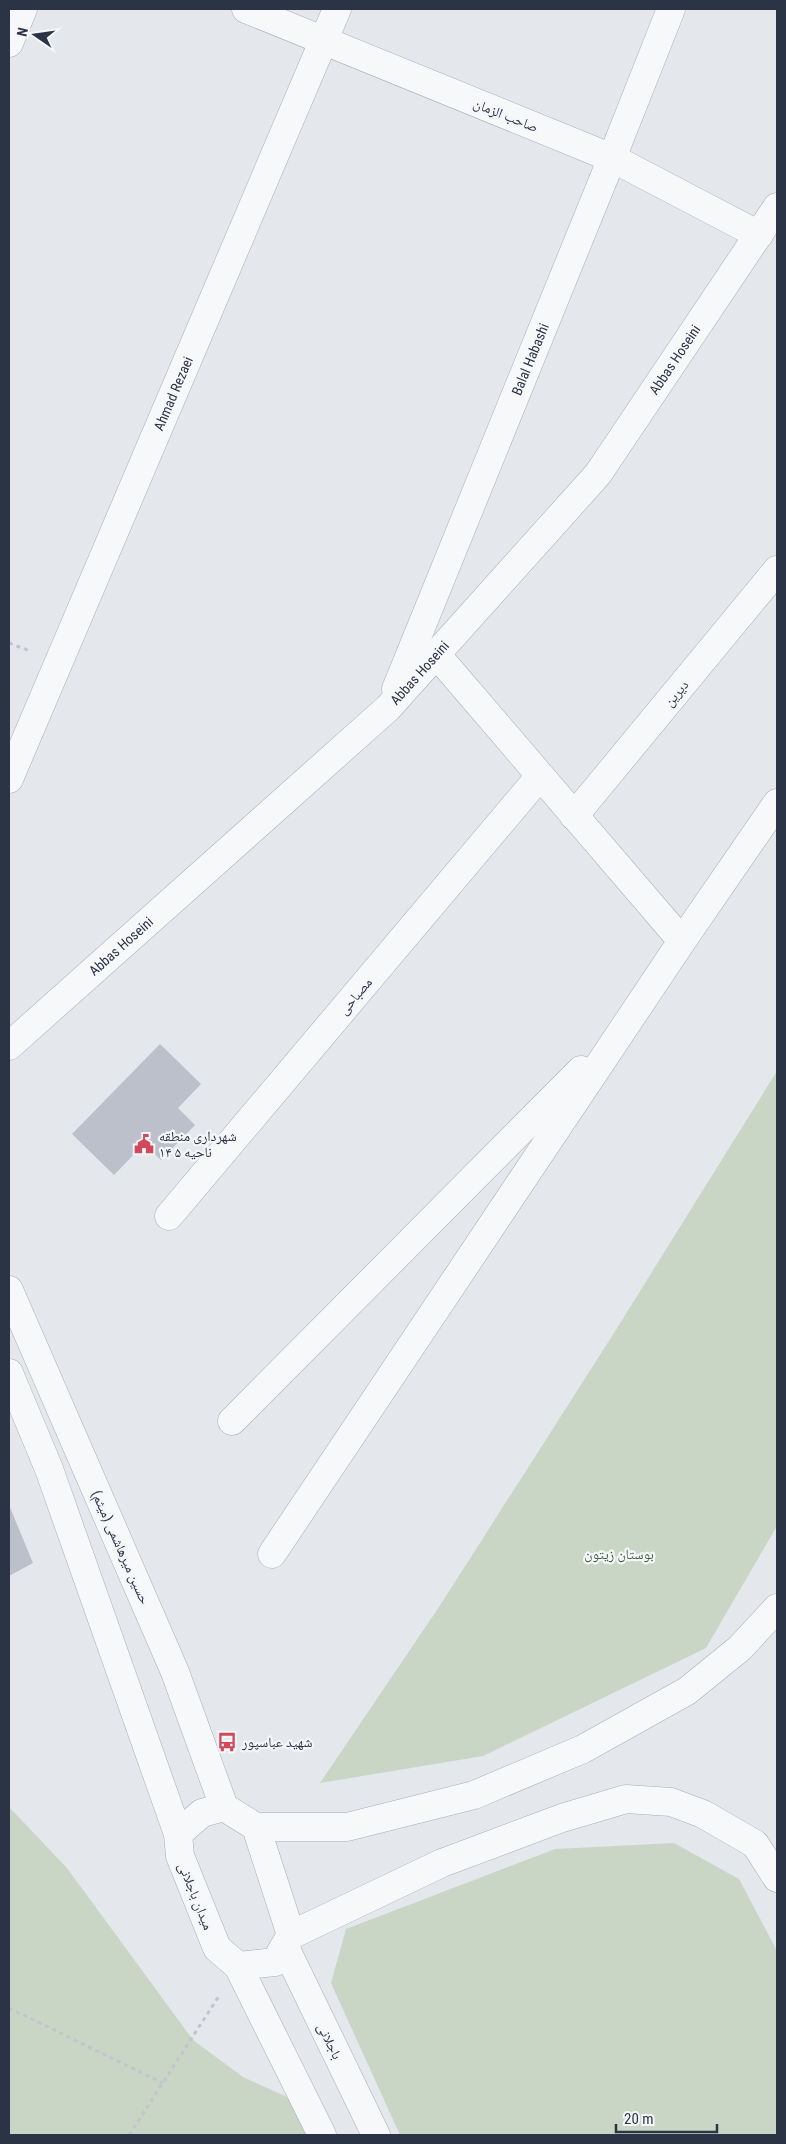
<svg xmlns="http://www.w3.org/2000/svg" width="786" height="2144" font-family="'Roboto Condensed','Noto Naskh Arabic',sans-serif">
<rect width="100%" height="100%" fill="#e4e7ec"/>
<path fill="#c9d6c5" d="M777 1071V1526L706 1648 483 1756 320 1783 439 1607 614 1333Z
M9 1807 67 1868 193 2040 243 2077 302 2104 318 2135H9Z
M674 1843 739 1879 777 1951V2135H400L331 1983 346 1929 555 1849Z"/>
<path fill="#bbc0ca" d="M160 1044 201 1084 178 1108 195 1125 161 1160 144 1144 114 1175 72 1134Z
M9 1505 33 1563 9 1576Z"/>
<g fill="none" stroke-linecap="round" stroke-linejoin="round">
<defs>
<g id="minor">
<path d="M246 9 612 158 759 235"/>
<path d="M9 43 23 9"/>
<path id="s1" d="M396 689 612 158 671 9"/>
<path id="s2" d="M9 779 337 9"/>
<path d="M574 816 777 570"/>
<path d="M682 941 777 803"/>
<path id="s3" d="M9 1046 388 708 598 474 777 207"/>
<path d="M169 1216 540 776"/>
<path d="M9 1290 175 1672 224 1807"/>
<path d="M9 1373 49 1469 178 1834"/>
<path d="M232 1421 581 1070"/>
<path d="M272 1554 682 941 436 654"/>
<path d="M224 1807 256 1827 291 1935 275 1962 238 1966 217 1948 180 1856 178 1834 202 1813Z"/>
<path d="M256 1827H347L474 1795 583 1749 687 1691 740 1648 777 1608"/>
<path d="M291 1935 442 1863 562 1818 626 1799 671 1802 703 1814 755 1844 777 1878"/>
<path d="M285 1947 376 2135"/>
<path d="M238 1966 322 2135"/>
</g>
</defs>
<use href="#minor" stroke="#a9aeb7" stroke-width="29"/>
<path stroke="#c2c5cb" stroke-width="3" stroke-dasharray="4 4" stroke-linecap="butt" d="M9 643 30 651
M9 2008 163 2083
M129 2135 219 1996"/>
<use href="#minor" stroke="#f7f8fa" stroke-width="28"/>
</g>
<defs>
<symbol id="civic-bare" viewBox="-9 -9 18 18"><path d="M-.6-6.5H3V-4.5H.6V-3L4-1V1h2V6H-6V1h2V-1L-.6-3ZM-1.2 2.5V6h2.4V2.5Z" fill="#d1495b" stroke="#f4f6f9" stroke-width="2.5" paint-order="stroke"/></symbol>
<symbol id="bus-bare" viewBox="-9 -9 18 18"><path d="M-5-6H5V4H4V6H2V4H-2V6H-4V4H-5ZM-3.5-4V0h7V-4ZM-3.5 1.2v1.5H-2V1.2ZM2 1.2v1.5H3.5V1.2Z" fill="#d1495b" stroke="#f4f6f9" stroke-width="2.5" paint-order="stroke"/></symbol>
</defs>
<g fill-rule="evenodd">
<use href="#civic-bare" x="130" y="1130" width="28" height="28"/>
<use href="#bus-bare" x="213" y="1728" width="28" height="28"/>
</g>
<g text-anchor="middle" stroke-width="4.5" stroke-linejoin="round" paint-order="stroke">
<g font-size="14" fill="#2b3445" stroke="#f4f6f9">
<text transform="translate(506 115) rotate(22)" y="5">صاحب الزمان</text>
<text dy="5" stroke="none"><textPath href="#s1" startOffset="356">Balal Habashi</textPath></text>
<text dy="5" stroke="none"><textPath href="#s3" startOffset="960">Abbas Hoseini</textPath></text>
<text dy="5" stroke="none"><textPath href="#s2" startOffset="419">Ahmad Rezaei</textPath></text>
<text dy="5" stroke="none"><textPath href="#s3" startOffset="555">Abbas Hoseini</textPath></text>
<text transform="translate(676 693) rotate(-50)" y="5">دیرین</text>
<text dy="5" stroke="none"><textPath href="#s3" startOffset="150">Abbas Hoseini</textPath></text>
<text transform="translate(355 996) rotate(-50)" y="5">مصباحی</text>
<text transform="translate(121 1547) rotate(66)" y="5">حسین میرهاشمی (میثم)</text>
<text transform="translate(196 1896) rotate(68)" y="5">میدان باجلانی</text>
<text transform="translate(330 2041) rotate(64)" y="5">باجلانی</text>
</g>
<g font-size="14" fill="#2b3445" stroke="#f4f6f9" text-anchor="start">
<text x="159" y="1141">شهرداری منطقه<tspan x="159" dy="16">۱۴ ناحیه ۵</tspan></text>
<text x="242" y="1747">شهید عباسپور</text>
</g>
<g font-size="14" fill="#3f6138" stroke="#f4f6f9">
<text x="619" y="1559">بوستان زیتون</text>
</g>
</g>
<rect width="786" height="2144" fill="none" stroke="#2b3445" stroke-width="20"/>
<g transform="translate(35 35) rotate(283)" stroke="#f4f6f9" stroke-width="4" paint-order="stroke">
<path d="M0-4L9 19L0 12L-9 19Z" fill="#2b3445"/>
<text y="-8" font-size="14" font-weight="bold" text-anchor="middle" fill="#2b3445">N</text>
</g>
<path d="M616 2124v8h101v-8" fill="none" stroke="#2b3445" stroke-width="2.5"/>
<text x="624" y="2124" font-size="15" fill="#2b3445" stroke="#f4f6f9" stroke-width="4" paint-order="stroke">20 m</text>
</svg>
